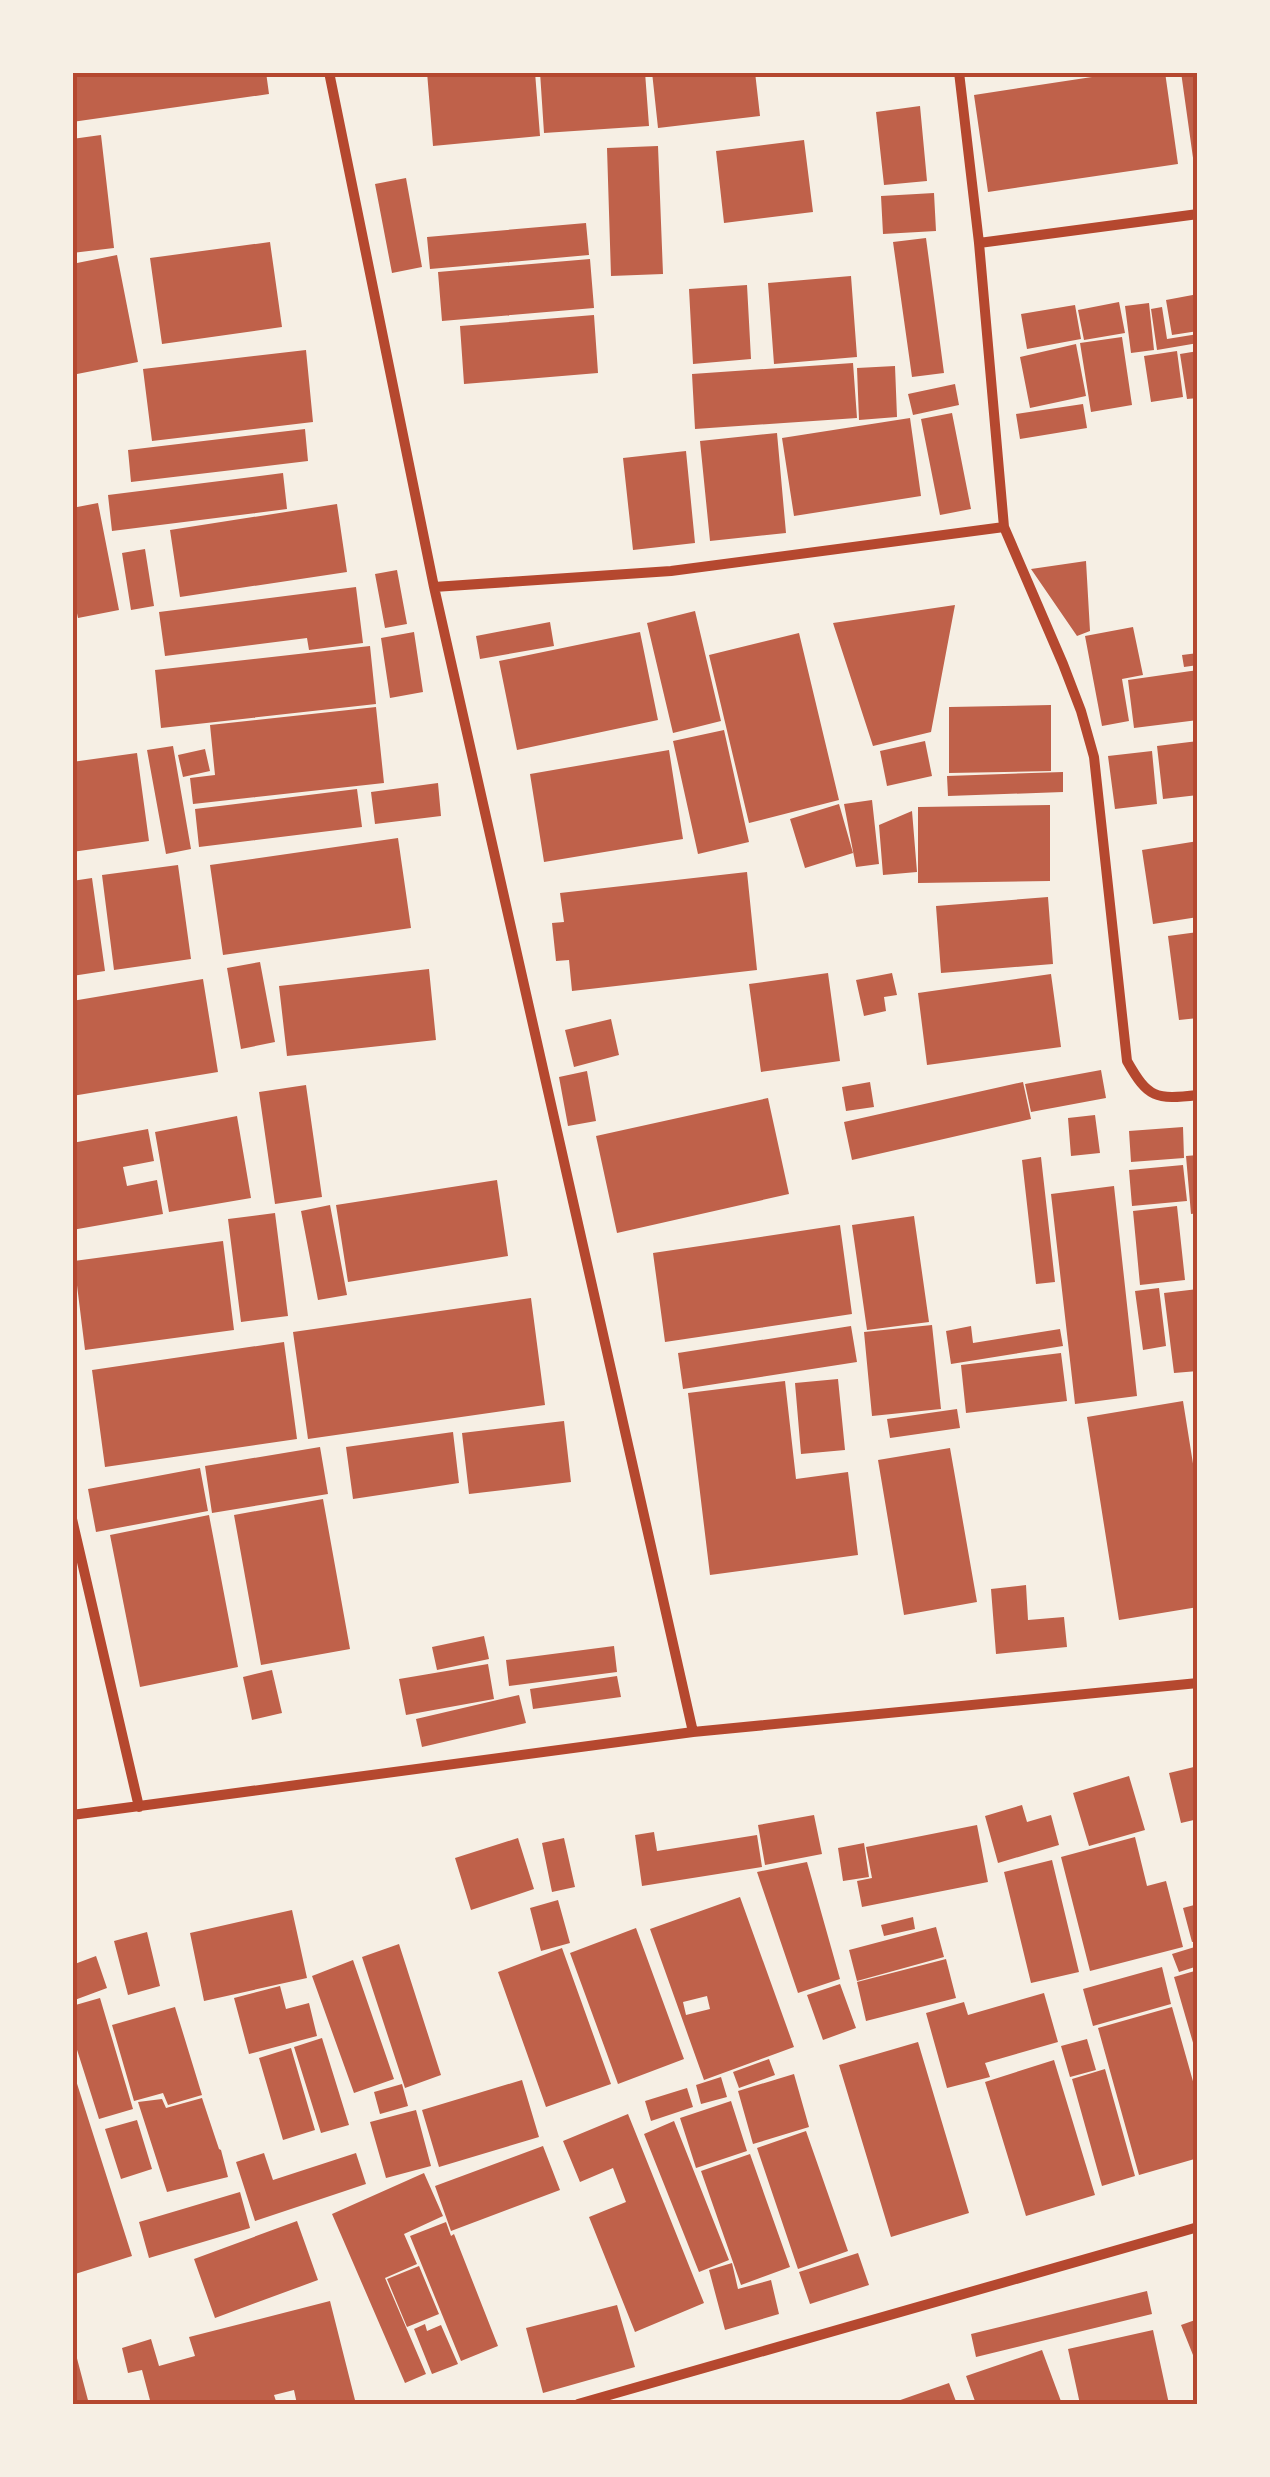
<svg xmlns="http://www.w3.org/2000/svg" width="1270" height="2477" viewBox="0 0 1270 2477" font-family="Manrope,sans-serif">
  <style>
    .building { fill: #bf614a; fill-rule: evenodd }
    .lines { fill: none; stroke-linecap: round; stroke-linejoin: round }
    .minor { stroke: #b5482f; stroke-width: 10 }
    .neatline { fill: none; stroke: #b5482f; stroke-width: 4 }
  </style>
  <rect width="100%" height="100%" fill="#f6efe4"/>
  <path class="building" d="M72 72H266L269 94 72 122Z
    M427 72H535L540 136 433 146Z
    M540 72H645L649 126 544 133Z
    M652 72H755L760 116 658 128Z
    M1125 72H1165L1178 164 988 192 974 95Z
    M1181 72H1198V164L1194 165Z
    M920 106 927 181 884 185 876 112Z
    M101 135 114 248 72 253V139Z
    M804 140 813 212 724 223 716 151Z
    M658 146 663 274 611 276 607 148Z
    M406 178 422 267 392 273 375 184Z
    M934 193 936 231 883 234 881 196Z
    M586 223 589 255 430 269 427 237Z
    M926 238 944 373 912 377 893 242Z
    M270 242 282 327 162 344 150 258Z
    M117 255 138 362 72 375V264Z
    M590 259 594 308 442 321 438 272Z
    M851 276 857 357 774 364 768 283Z
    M747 285 751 359 693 364 689 289Z
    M1198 294V331L1172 335 1166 300Z
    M1119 302 1125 333 1084 340 1078 310Z
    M1149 303 1154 350 1131 353 1125 306Z
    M1075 305 1081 339 1027 349 1021 314Z
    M1162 307 1167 339 1198 334V343L1157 350 1151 309Z
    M594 315 598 373 464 384 460 326Z
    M1122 337 1132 405 1091 412 1080 343Z
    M1076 344 1086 396 1030 408 1020 357Z
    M306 350 313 422 152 441 143 369Z
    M1177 351 1183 397 1151 402 1144 356Z
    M1198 351V398L1187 399 1180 354Z
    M853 363 857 418 695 429 692 374Z
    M895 366 897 417 859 420 857 368Z
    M955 384 959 405 913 415 908 394Z
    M1083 404 1087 428 1020 439 1016 414Z
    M952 413 971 509 940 515 921 419Z
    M910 418 921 496 794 516 782 438Z
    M305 429 308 461 131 482 128 450Z
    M777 433 786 533 710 541 700 441Z
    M686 451 695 543 633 550 623 458Z
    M283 473 287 509 112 531 108 495Z
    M98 503 119 610 78 618 72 589V508Z
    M337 504 347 572 180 597 170 530Z
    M145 549 154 606 131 610 122 553Z
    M1086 561 1090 631 1077 636 1031 569Z
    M397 570 407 624 385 628 375 574Z
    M356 587 363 643 309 650 307 638 165 656 159 612Z
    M955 605 931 732 873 746 833 623Z
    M695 611 721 721 673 733 647 623Z
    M550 622 554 646 480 659 476 636Z
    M1133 627 1143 675 1122 679 1129 721 1102 726 1085 636Z
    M414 632 423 692 390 698 381 638Z
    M640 632 658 720 517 750 499 661Z
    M799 633 839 800 749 823 709 655Z
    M370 646 376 704 161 728 155 670Z
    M1198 653V665L1184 667 1182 655Z
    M1198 670V720L1134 728 1128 680Z
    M1051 705V771L949 773V707Z
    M376 707 384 783 193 804 190 778 215 775 210 725Z
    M724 730 749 842 698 854 673 741Z
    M925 741 932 776 887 786 880 751Z
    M1198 741V795L1163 799 1157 746Z
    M173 746 191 849 166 854 147 750Z
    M205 749 210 771 183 777 178 755Z
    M669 750 683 839 544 862 530 774Z
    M1152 751 1157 804 1115 809 1108 756Z
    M137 753 149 841 72 852V762Z
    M1063 772V792L948 796 947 776Z
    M438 783 441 816 375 824 371 792Z
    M357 789 362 827 199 847 195 809Z
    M872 800 879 864 856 867 844 804Z
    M839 804 853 853 805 868 790 819Z
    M1050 805V881L918 883V807Z
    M912 811 917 872 883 875 879 825Z
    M398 838 411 928 223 955 210 865Z
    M1198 841V917L1153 924 1142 850Z
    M178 865 191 959 114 970 102 875Z
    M747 872 757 970 572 991 569 960 556 961 552 923 564 922 560 893Z
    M92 878 105 971 72 976V881Z
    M1048 897 1053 964 941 973 936 906Z
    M1198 932V1018L1179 1020 1168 936Z
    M260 962 275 1042 241 1049 227 968Z
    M429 969 436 1040 287 1056 279 986Z
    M828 973 840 1061 761 1072 749 984Z
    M892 973 897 995 884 997 886 1011 864 1016 856 980Z
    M1051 974 1061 1047 927 1065 918 993Z
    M203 979 218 1072 72 1096V1001Z
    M611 1019 619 1055 574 1067 565 1030Z
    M1101 1070 1106 1098 1031 1112 1025 1084Z
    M587 1071 596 1121 568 1126 559 1077Z
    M870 1082 874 1107 846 1111 842 1087Z
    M1023 1082 1031 1119 852 1160 844 1122Z
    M306 1085 322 1197 275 1204 259 1092Z
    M768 1098 789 1194 617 1233 596 1136Z
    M1095 1115 1100 1153 1071 1156 1068 1118Z
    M237 1116 251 1198 169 1212 155 1132Z
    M1183 1127 1184 1158 1131 1162 1129 1131Z
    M148 1129 154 1161 123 1167 127 1186 157 1180 163 1214 72 1230V1143Z
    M1198 1155V1213L1191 1214 1186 1156Z
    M1041 1157 1055 1282 1036 1284 1022 1160Z
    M1183 1165 1187 1201 1132 1206 1129 1170Z
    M497 1180 508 1256 348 1282 336 1205Z
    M1114 1186 1137 1396 1075 1404 1051 1194Z
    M330 1205 347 1295 318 1300 301 1211Z
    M1177 1206 1185 1280 1140 1285 1133 1211Z
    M275 1213 288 1316 241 1322 228 1219Z
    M914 1216 929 1322 867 1330 852 1225Z
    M840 1225 852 1314 665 1342 653 1253Z
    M223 1241 234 1330 85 1350 74 1261Z
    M1159 1288 1166 1346 1143 1350 1135 1291Z
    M1198 1289V1371L1174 1373 1164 1293Z
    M531 1298 545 1405 308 1439 293 1332Z
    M932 1325 941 1409 872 1416 864 1332Z
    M851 1326 857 1362 683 1389 678 1353Z
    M971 1326 973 1343 1060 1329 1063 1346 951 1364 946 1331Z
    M284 1342 297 1439 105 1467 92 1370Z
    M1061 1353 1067 1401 966 1413 961 1365Z
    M838 1379 845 1450 801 1454 795 1383Z
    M785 1381 796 1479 848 1472 858 1555 710 1575 688 1393Z
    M1183 1401 1198 1495V1607L1119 1620 1087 1417Z
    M957 1409 960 1428 890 1438 887 1419Z
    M564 1421 571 1482 469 1494 462 1433Z
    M453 1432 459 1483 353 1499 346 1447Z
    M320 1447 328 1494 212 1513 205 1466Z
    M950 1448 977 1602 904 1615 878 1460Z
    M200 1468 208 1511 96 1532 88 1489Z
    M323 1499 350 1649 261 1665 234 1515Z
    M209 1515 238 1667 140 1687 110 1535Z
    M1026 1585 1028 1620 1064 1617 1067 1647 996 1654 991 1589Z
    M484 1636 489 1659 437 1670 432 1647Z
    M614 1646 617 1672 509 1686 506 1660Z
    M488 1664 494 1699 406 1715 399 1679Z
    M272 1670 282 1713 252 1720 243 1677Z
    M617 1676 621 1697 533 1709 530 1689Z
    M519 1695 526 1723 422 1747 416 1719Z
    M1198 1766V1819L1181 1823 1169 1773Z
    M1129 1776 1145 1830 1089 1846 1073 1793Z
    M1022 1805 1027 1822 1051 1815 1059 1845 998 1863 985 1816Z
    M814 1815 822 1854 765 1865 758 1825Z
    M977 1825 988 1882 862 1907 857 1881 872 1878 866 1847Z
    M654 1832 657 1851 757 1835 762 1867 642 1886 635 1835Z
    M1135 1837 1147 1886 1166 1881 1183 1947 1090 1971 1061 1857Z
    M518 1838 534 1889 471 1910 455 1858Z
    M564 1838 575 1887 552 1892 542 1843Z
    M864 1843 869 1877 843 1881 838 1848Z
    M1052 1860 1079 1972 1031 1983 1004 1872Z
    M807 1862 840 1979 798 1993 757 1872Z
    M740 1897 794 2047 704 2080 650 1929ZM707 1996 710 2009 686 2015 683 2002Z
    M558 1900 570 1943 541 1951 530 1908Z
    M1198 1904V1941L1192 1942 1183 1908Z
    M292 1910 307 1978 204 2001 190 1933Z
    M913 1917 915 1929 884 1936 881 1925Z
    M936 1927 944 1957 857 1981 849 1950Z
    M636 1928 684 2059 618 2084 570 1953Z
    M147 1932 160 1986 128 1995 114 1941Z
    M399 1944 441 2075 405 2088 362 1957Z
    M1198 1946V1966L1179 1972 1172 1954Z
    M562 1948 611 2084 546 2107 498 1972Z
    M96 1956 107 1988 72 2001V1965Z
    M946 1959 956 1998 866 2021 857 1982Z
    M353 1960 394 2079 354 2093 312 1976Z
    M1162 1967 1171 2004 1093 2026 1083 1989Z
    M1198 1970V2053H1196L1174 1977Z
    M840 1984 856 2028 823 2040 807 1995Z
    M280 1986 286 2009 309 2003 317 2036 249 2054 234 1998Z
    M1044 1993 1058 2042 985 2063 990 2077 947 2088 926 2013 964 2002 968 2015Z
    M100 1998 133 2109 99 2119 72 2034V2006Z
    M175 2007 202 2095 168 2105 163 2093 134 2101 112 2025Z
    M1172 2007 1198 2099V2158L1139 2175 1098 2028Z
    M322 2038 349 2125 321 2133 294 2047Z
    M1087 2039 1096 2070 1070 2077 1061 2046Z
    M918 2042 969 2213 891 2237 839 2065Z
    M291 2048 315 2130 283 2140 259 2058Z
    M769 2059 775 2075 739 2088 733 2072Z
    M1054 2060 1095 2195 1026 2216 985 2082Z
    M72 2068 132 2256 72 2275Z
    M1105 2069 1135 2176 1102 2186 1072 2079Z
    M794 2074 809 2127 753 2144 738 2091Z
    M721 2077 727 2097 701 2104 696 2085Z
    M522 2080 539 2137 439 2167 422 2110Z
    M402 2084 408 2106 380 2114 374 2092Z
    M687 2088 693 2107 651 2121 645 2101Z
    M202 2098 219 2149 221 2150 228 2177 167 2192 138 2102 162 2099 166 2108Z
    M731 2101 747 2151 696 2168 680 2118Z
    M416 2110 431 2166 386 2178 370 2122Z
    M628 2114 704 2303 635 2332 589 2217 626 2202 613 2168 580 2182 563 2141Z
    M137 2120 152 2169 121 2179 105 2129Z
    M674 2121 729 2260 699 2272 644 2134Z
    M806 2131 848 2251 798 2269 757 2148Z
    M543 2146 560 2190 451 2231 435 2186Z
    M264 2153 273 2180 356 2153 366 2184 255 2221 236 2162Z
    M750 2154 790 2267 741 2285 701 2171Z
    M424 2173 443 2216 404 2234 417 2264 385 2278 426 2374 405 2383 332 2214Z
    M240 2192 250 2228 149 2258 139 2222Z
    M297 2221 318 2280 215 2318 194 2259Z
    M446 2222 451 2236 454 2234 498 2346 461 2361 410 2236Z
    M858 2253 869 2285 810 2304 799 2272Z
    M732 2263 738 2289 771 2280 779 2314 725 2330 709 2270Z
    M419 2266 439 2314 407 2327 387 2279Z
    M1147 2291 1152 2314 976 2357 971 2334Z
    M330 2301 356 2404H297L294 2390 274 2395 277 2404H151L142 2370 128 2373 122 2348 151 2339 159 2366 195 2356 189 2337Z
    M617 2305 635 2367 543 2393 526 2328Z
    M1198 2319V2365H1197L1181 2325Z
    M425 2324 427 2331 441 2325 458 2364 432 2374 414 2329Z
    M1153 2330 1169 2404H1080L1068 2349Z
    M72 2347H74L89 2404H72Z
    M1042 2350 1062 2404H976L966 2376Z
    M949 2383 957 2404H889Z"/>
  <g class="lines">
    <path class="minor" d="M329 72 434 587 693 1732
      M959 72 979 243 1004 527 1063 664 1081 711 1094 757 1127 1061C1148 1098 1155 1100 1198 1095
      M979 243 1198 214
      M434 587 671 571 1004 527
      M72 1519 139 1807
      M72 1815 693 1732 1198 1683
      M578 2404 1198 2227"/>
  </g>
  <rect width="1270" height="2477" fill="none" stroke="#f6efe4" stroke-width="150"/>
  <rect x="75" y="75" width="1120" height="2327" class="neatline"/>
</svg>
